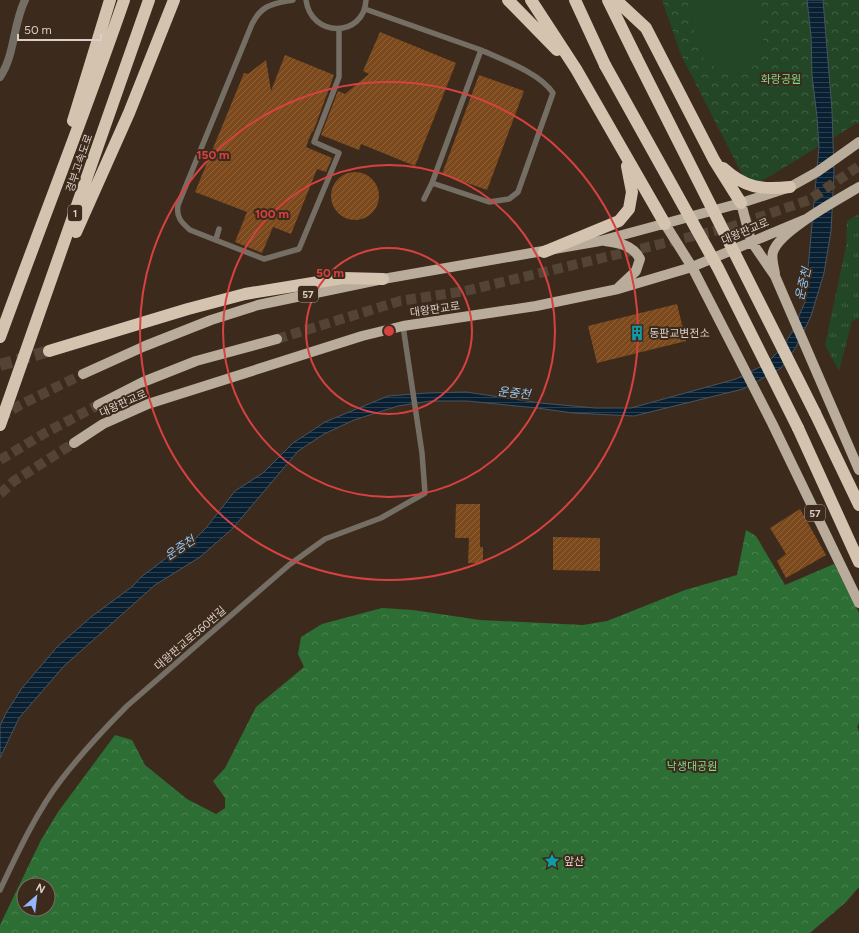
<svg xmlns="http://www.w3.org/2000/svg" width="859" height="933" viewBox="0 0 859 933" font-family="Figtree,'Noto Sans KR',sans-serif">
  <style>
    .grass { fill: url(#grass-tufts) }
    .forest { fill: url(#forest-crowns); fill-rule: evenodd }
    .park { fill: url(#park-crowns) }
    .pitch { fill: #224626 }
    .water { fill: url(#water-rules); stroke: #48545f }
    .building { fill: url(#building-hatch) }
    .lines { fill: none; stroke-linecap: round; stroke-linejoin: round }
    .primary-tunnel { stroke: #544436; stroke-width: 10; stroke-dasharray: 10 5; stroke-linecap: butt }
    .highway-tunnel { stroke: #544436; stroke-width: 12; stroke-dasharray: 12 6; stroke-linecap: butt }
    .lane { stroke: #746e65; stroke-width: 5.5 }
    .street { stroke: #746e65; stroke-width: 8 }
    .primary { stroke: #b9ac9a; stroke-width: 10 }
    .highway { stroke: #d4c4af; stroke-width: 12 }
    .highway-bridge { stroke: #d4c4af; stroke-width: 12 }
    .ring { fill: none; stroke: #d74140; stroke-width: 2 }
    .labels { text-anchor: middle; stroke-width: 4; stroke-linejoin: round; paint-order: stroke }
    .shield { fill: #3c2b1d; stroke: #ab9e94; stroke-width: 1 }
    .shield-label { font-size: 10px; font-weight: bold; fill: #dacfc7 }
    .park-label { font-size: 11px; fill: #83db8a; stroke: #3c2b1d }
    .street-label { font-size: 11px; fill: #dacfc7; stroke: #3c2b1d }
    .poi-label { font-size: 11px; fill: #dacfc7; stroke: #3c2b1d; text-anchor: start }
    .water-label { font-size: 12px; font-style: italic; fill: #92c7f4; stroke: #3c2b1d }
    .centre { fill: #d74140; stroke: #3c2b1d; stroke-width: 2 }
    .ring-label { font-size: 12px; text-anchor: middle; font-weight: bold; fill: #d74140; stroke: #3c2b1d; stroke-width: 4; stroke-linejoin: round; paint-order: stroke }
  </style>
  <defs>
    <pattern id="grass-tufts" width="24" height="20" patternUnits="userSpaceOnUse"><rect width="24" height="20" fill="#224626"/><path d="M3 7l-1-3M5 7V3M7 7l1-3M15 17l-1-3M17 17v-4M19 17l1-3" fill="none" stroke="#426044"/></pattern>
    <pattern id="forest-crowns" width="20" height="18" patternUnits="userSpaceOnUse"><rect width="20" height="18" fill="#2c6e34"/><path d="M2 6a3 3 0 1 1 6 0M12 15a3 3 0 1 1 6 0" fill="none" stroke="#4a8250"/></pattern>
    <pattern id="park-crowns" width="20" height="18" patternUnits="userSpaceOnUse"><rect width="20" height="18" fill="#224626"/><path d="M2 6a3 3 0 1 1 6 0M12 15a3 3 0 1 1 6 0" fill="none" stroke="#426044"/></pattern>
    <pattern id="water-rules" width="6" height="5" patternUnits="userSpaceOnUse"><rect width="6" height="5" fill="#092032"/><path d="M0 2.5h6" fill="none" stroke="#2c3f4e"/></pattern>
    <pattern id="building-hatch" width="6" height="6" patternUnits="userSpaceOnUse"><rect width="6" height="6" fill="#7b491c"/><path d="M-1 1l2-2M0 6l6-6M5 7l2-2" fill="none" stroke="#8d623c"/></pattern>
  </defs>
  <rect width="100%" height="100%" fill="#3c2b1d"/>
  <path class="grass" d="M859 214V318L852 321 839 371 825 345 846 246 847 221Z"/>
  <path class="forest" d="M746 530 756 536 785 585 834 564 859 613V723L857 727 859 731V887L846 902 810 933H0V925L41 840 58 812 115 735 132 740 145 765 187 799 216 814 225 808V798L213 781 225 768 256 707 304 667 298 654 301 637 322 624 382 608 413 610 480 620 583 625 607 621 685 590 737 575ZM24 885H48V909H24Z"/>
  <path class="park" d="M662 0H859V122L762 181H750L743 176 681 55Z"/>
  <path class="pitch" d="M689 0H756C759 17 766 35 762 52 755 83 711 75 699 51 694 40 692 13 689 0Z"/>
  <path class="water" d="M807 0H823L832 110 834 173 831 231 824 273 811 316 796 347 781 368 743 389 634 416 573 413 537 408 467 401H430L398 406 354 420 324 434 298 451 233 528 200 557 155 585 64 666 19 718 0 758V726L6 713 22 688 57 647 91 617 133 586 141 577 169 556 194 540 206 528 235 491 263 473 293 443 325 422 388 396 427 393 466 392 540 403 595 408H631L736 379 766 364 782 348 792 332 805 302 819 147 817 117 812 75 811 36Z"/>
  <path class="building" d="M380 32 456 63 415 166 361 144 359 150 321 135 338 91 345 94 369 74 363 71Z
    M285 55 334 75 313 132 312 131 306 147 332 158 326 172 317 169 291 234 273 227 262 253 235 242 247 212 195 192 244 73 248 74 266 60 271 91Z
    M479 75 524 91 487 190 442 174Z
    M331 196a24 24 0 1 1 48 0a24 24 0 1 1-48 0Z
    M677 304 686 341 597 363 588 326Z
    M456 504H480V547H483V563H468L469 538H455Z
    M800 509 826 555 786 578 777 561 786 554 770 528Z
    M553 537 600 538V571L553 570Z"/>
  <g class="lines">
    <path class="primary-tunnel" d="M277 339 400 301 465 291 731 227 809 200 859 166
      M0 418 20 405 83 374
      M0 460 45 433 98 405
      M0 494 14 481 74 443"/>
    <path class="highway-tunnel" d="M0 365 49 351"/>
    <path class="lane" d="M293 0C273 4 262 4 252 24L178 205C176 217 181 222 190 230L264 259 299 249 339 153 314 142 339 77V29
      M306 0C311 38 364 38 366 0
      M365 9 481 50 432 183 489 202 509 199 518 192 553 93C540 73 503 60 481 50
      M424 199 432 183
      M216 239 219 229
      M0 890C17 854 37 811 61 780 81 754 104 729 127 706L289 565 325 539 381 518 425 493 422 453 403 326"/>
    <path class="street" d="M0 77C15 55 13 24 25 0"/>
    <path class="primary" d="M741 203 751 241 775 276 859 470
      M665 224 692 267 772 423 859 603
      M605 241C619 243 633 245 640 259L636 271 619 287
      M775 274C774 267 771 258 773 252 779 231 839 199 859 187
      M83 374 145 346 211 320 258 305 383 279 600 241 741 203 790 187 817 172 859 142
      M98 405 143 382 196 361 277 339
      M74 443 103 424 148 404 362 336 403 326 536 306 618 289 692 267 806 219"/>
    <path class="highway" d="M508 0 557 50
      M531 0 576 69 665 224
      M575 0 605 65
      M608 0 636 57
      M616 0 646 28 714 160 741 203
      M73 121 110 0
      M723 168C745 188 761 190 790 187
      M76 232 129 113 174 0
      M544 252 619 221 629 209 632 192 627 166
      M0 337C41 224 85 113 124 0
      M49 351 188 309 245 294 343 278 383 279
      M815 413 859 505
      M0 425 149 0
      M798 428 859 562"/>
    <path class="highway-bridge" d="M636 57 815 413
      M605 65 718 268 798 428"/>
  </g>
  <g class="ring">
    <circle cx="389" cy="331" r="83"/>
    <circle cx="389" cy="331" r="166"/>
    <circle cx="389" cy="331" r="249"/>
  </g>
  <defs>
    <g id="building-bare" transform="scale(1.2)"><path d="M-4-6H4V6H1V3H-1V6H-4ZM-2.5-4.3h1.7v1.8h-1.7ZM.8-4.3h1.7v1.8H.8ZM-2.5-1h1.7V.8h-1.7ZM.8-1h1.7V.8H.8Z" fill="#0f9aa8" stroke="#3c2b1d" stroke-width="2.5" paint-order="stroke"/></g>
    <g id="sight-bare" transform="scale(1.2)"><path d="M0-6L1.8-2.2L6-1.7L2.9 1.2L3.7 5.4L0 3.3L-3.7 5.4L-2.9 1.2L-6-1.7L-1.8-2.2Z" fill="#0f9aa8" stroke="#3c2b1d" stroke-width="2.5" paint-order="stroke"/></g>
  </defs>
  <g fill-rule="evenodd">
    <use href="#building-bare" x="637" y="333"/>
    <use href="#sight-bare" x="552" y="861"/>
  </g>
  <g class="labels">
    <g class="shield">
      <rect x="68" y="205" width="14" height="16" rx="3"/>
      <rect x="298" y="286" width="20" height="16" rx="3"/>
      <rect x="805" y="505" width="20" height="16" rx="3"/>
    </g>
    <g class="shield-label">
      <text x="75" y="217">1</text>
      <text x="308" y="298">57</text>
      <text x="815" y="517">57</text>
    </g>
    <g class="park-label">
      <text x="781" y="83">화랑공원</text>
      <text x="692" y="770">낙생대공원</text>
    </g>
    <g class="street-label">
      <text transform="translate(79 163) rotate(-71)" y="4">경부고속도로</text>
      <text transform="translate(745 231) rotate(-23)" y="4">대왕판교로</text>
      <text transform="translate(435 309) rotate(-8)" y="4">대왕판교로</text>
      <text transform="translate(123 403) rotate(-24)" y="4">대왕판교로</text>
      <text transform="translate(190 638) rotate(-41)" y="4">대왕판교로560번길</text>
    </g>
    <g class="poi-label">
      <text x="649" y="337">동판교변전소</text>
      <text x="564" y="865">앞산</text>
    </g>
    <g class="water-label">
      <text transform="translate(803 284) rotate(-77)" y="4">운중천</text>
      <text transform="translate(514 393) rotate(6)" y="4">운중천</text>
      <text transform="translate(180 548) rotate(-33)" y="4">운중천</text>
    </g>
  </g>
  <circle cx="389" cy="331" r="6" class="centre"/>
  <g class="ring-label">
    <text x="213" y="159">150 m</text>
    <text x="272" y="218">100 m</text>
    <text x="330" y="277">50 m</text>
  </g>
  <g transform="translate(36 897) rotate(28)"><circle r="19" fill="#3c2b1d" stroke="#7b6d61"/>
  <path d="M0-3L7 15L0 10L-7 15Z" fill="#94b7fd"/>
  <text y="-6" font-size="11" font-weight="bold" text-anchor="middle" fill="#dacfc7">N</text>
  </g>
  <path d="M18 34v6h83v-6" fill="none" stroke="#dacfc7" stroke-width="2"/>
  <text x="24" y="34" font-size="12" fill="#dacfc7" stroke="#3c2b1d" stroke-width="3" paint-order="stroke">50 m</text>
</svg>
